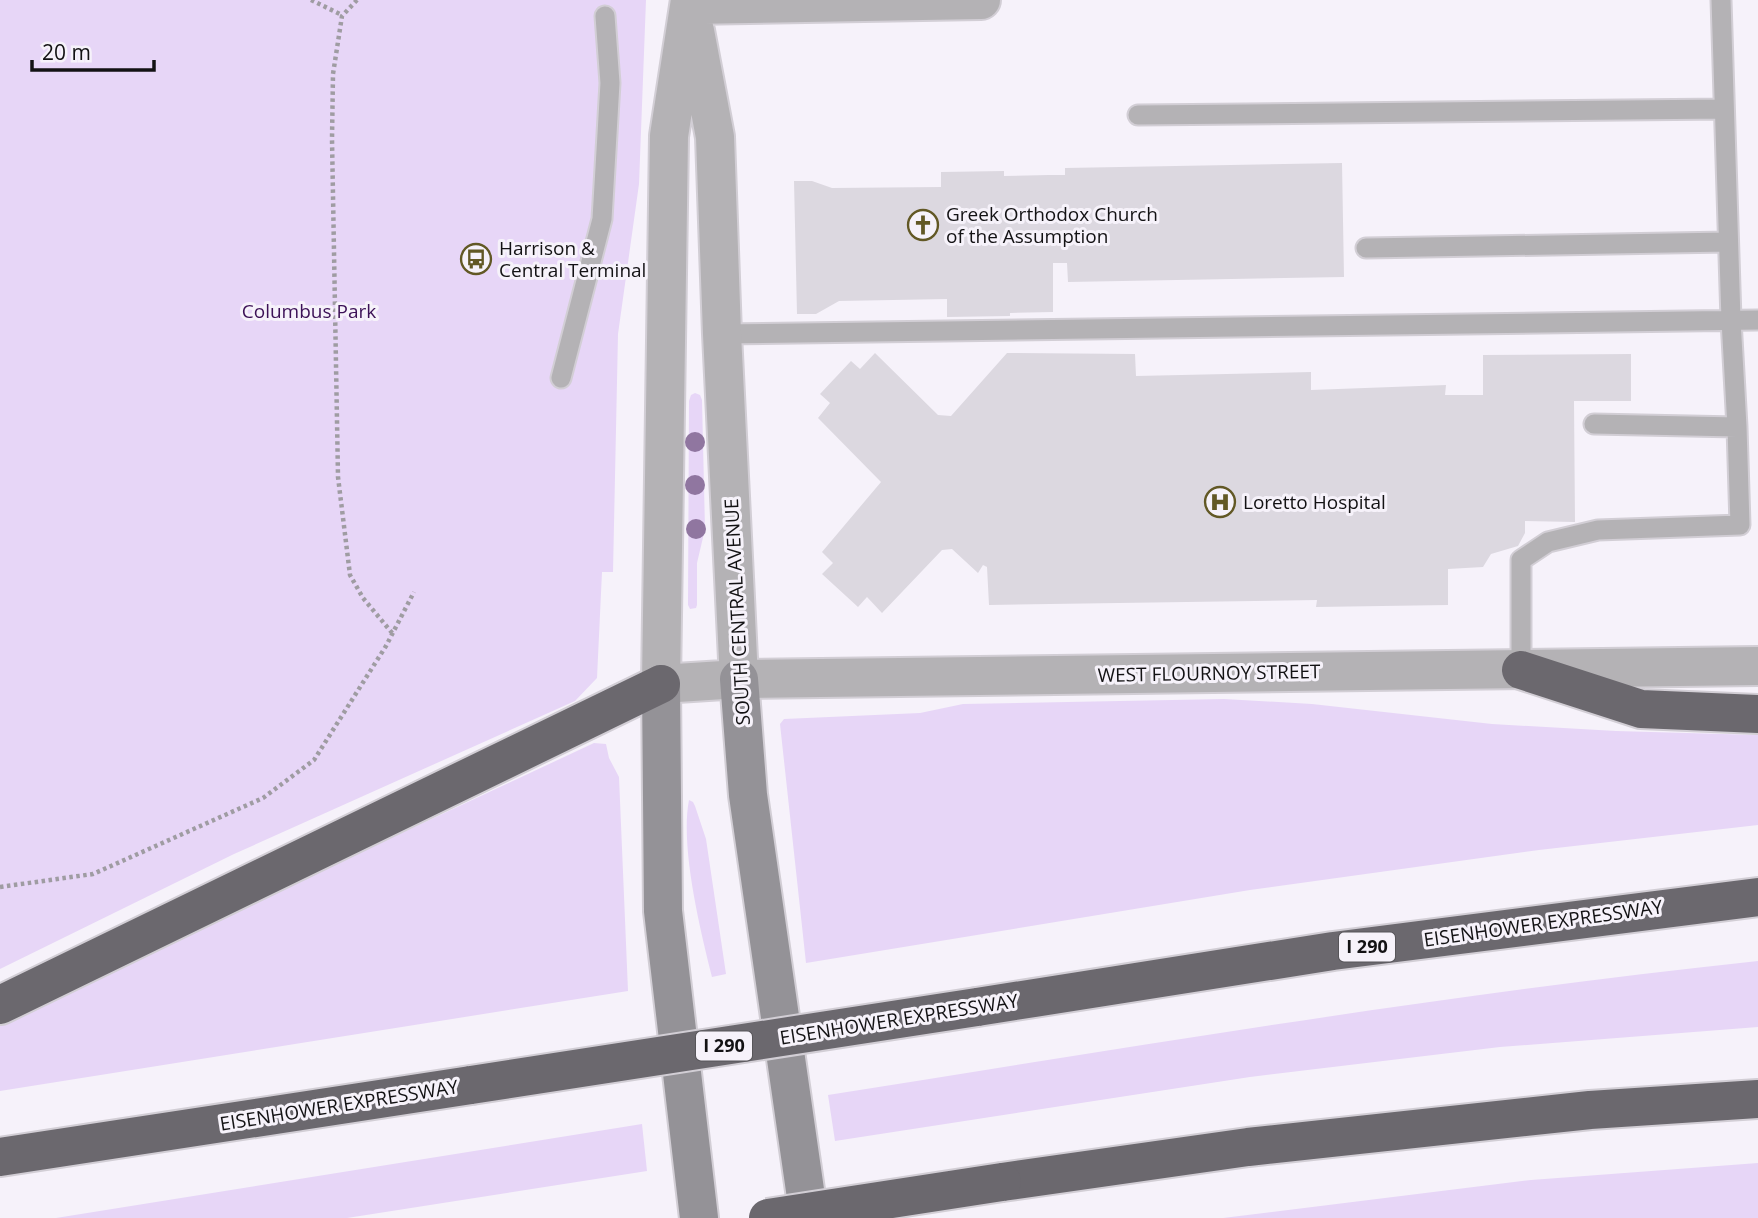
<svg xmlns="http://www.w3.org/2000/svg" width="1758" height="1218" viewBox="0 0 1758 1218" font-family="'Open Sans',sans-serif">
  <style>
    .green { fill: #e7d6f7 }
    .building { fill: #dcd8e0 }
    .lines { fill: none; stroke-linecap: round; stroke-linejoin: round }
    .service-casing { stroke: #d2ced5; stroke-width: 23 }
    .tertiary-casing { stroke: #d2ced5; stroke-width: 42 }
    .secondary-casing { stroke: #d2ced5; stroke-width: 42 }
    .motorway-casing { stroke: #d2ced5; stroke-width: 42 }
    .path { stroke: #9f9ca2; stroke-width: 4.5; stroke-dasharray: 3.5 3.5; stroke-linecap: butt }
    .service { stroke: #b4b2b5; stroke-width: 19 }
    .tertiary { stroke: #b4b2b5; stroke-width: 38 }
    .secondary { stroke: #949297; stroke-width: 38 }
    .motorway { stroke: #6b686e; stroke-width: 38 }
    .motorway-bridge-casing { stroke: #d2ced5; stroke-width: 42; stroke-linecap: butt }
    .motorway-bridge { stroke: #6b686e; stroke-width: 38 }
    .tree { fill: #9076a0 }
    .labels { text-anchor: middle; stroke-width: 6; stroke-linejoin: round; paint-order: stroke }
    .shield { fill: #f6f2fa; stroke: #575559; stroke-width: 2 }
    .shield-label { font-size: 18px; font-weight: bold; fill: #131214 }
    .poi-label { font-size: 19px; fill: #131214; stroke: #f6f2fa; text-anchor: start }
    .park-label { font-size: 19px; fill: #3c1157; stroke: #f6f2fa }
    .street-label { font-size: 19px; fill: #131214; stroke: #f6f2fa }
  </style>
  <rect width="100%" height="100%" fill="#f6f2fa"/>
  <path class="green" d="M0 0H646L639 184 618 334 613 572H602L597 678 575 701 234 854 0 969Z
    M695 393 700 395 702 400 705 529 697 563V605L696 608 690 609 688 605 689 401 691 395Z
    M1224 699 1312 704 1492 724 1616 731 1758 735V825L1539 850 1250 890 806 963 780 724 784 719 920 713 963 704Z
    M594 743 606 744 609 758 619 777 628 991 0 1091V1021Z
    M689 800 693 802 695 806 706 839 726 974 712 977C700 929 680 847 689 800Z
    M1758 961V1027L1500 1047 1250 1077 835 1141 828 1095C1137 1046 1447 994 1758 961Z
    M642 1124 647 1171 347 1218H56Z
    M1758 1163V1218H1223L1531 1180Z"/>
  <path class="building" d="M1342 163 1344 277 1068 282 1067 263H1053V312L1010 313V316L947 317V299L839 301 816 314H797L794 181H812L832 188 941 187V172L1004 171V176L1049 175H1065V168Z
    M875 353 938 415 951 416 1007 353 1135 354 1136 376 1311 372V390L1446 385 1445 395H1483V355L1631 354V401H1574L1575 522 1525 521V533L1518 546 1491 554 1483 567 1448 569V605L1316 607 1317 600 989 605 987 567 983 565 978 573 952 549 942 550 882 613 867 597 858 607 822 574 833 563 822 552 881 482 818 418 830 403 820 394 851 361 860 369Z"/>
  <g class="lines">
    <g class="service-casing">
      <path id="service" d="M1138 115 1724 109
        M1366 248 1728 242
        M722 334 1758 320
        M561 378 602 219 610 83 605 16
        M1594 424 1737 427
        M1521 670V560L1548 542 1598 530 1740 525 1737 427 1731 320 1721 0"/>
    </g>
    <g class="tertiary-casing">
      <path id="tertiary" d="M690 0 669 136 661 684 739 679 1758 666
        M690 5 981 0
        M695 31 715 137 722 334 739 679"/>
    </g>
    <g class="secondary-casing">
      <path id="secondary" d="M739 679 748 795 809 1218
        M661 684 663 911 699 1218"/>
    </g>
    <g class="motorway-casing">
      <path id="motorway" d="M1521 670 1641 709 1758 714
        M0 1005 661 684
        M977 1007 1333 951 1758 897
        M0 1157 471 1085
        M1002 1182 1248 1147 1590 1110 1758 1099"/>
    </g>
    <path class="path" d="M311 0 342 15
      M357 0 342 16 333 74 332 139 338 477 350 575 363 598 393 634
      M0 887 93 874 263 798 314 760 386 646 414 592"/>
    <use href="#service" class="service"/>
    <use href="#tertiary" class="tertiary"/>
    <use href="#secondary" class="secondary"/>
    <use href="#motorway" class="motorway"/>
    <g class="motorway-bridge-casing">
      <path id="motorway-bridge" d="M471 1085 977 1007
        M768 1218 1002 1182"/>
    </g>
    <use href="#motorway-bridge" class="motorway-bridge"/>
  </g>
  <g class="tree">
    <circle cx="695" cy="442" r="10"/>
    <circle cx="695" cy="485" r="10"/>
    <circle cx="696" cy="529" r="10"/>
  </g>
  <defs>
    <g id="church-ring" transform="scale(1.575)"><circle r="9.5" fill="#f6f2fa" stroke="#625825" stroke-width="1.5"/><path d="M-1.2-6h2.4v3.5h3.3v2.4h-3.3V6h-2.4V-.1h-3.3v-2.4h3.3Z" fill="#625825"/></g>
    <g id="bus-ring" transform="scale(1.575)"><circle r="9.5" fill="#f6f2fa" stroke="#625825" stroke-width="1.5"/><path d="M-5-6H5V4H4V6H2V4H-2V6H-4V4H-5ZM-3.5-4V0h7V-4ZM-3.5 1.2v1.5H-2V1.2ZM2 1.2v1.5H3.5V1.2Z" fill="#625825"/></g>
    <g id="hospital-ring" transform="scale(1.575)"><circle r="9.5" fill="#f6f2fa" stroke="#625825" stroke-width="1.5"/><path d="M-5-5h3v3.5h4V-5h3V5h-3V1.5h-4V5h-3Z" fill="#625825"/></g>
  </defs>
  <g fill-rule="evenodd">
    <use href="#church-ring" x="923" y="225"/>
    <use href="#bus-ring" x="476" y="259"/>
    <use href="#hospital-ring" x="1220" y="502"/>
  </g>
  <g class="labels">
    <g class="shield">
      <rect x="1339" y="932.5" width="56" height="29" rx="5"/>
      <rect x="696" y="1031.5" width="56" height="29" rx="5"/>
    </g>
    <g class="shield-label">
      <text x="1367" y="953">I 290</text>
      <text x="724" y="1052">I 290</text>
    </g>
    <g class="poi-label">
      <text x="946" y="221">Greek Orthodox Church<tspan x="946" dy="22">of the Assumption</tspan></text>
      <text x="499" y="255">Harrison &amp;<tspan x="499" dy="22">Central Terminal</tspan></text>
      <text x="1243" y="509">Loretto Hospital</text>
    </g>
    <g class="park-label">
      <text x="309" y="318">Columbus Park</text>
    </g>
    <g class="street-label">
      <text transform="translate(737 612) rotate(-93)" y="7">SOUTH CENTRAL AVENUE</text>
      <text transform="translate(1209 673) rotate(-1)" y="7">WEST FLOURNOY STREET</text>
      <text transform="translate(1543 923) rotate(-8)" y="7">EISENHOWER EXPRESSWAY</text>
      <text transform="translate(899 1019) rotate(-9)" y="7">EISENHOWER EXPRESSWAY</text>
      <text transform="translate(339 1105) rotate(-9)" y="7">EISENHOWER EXPRESSWAY</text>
    </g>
  </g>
  <path d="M32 60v10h122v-10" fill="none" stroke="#131214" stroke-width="3.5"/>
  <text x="42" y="60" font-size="21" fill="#131214" stroke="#f6f2fa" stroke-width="5" paint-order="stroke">20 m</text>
</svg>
